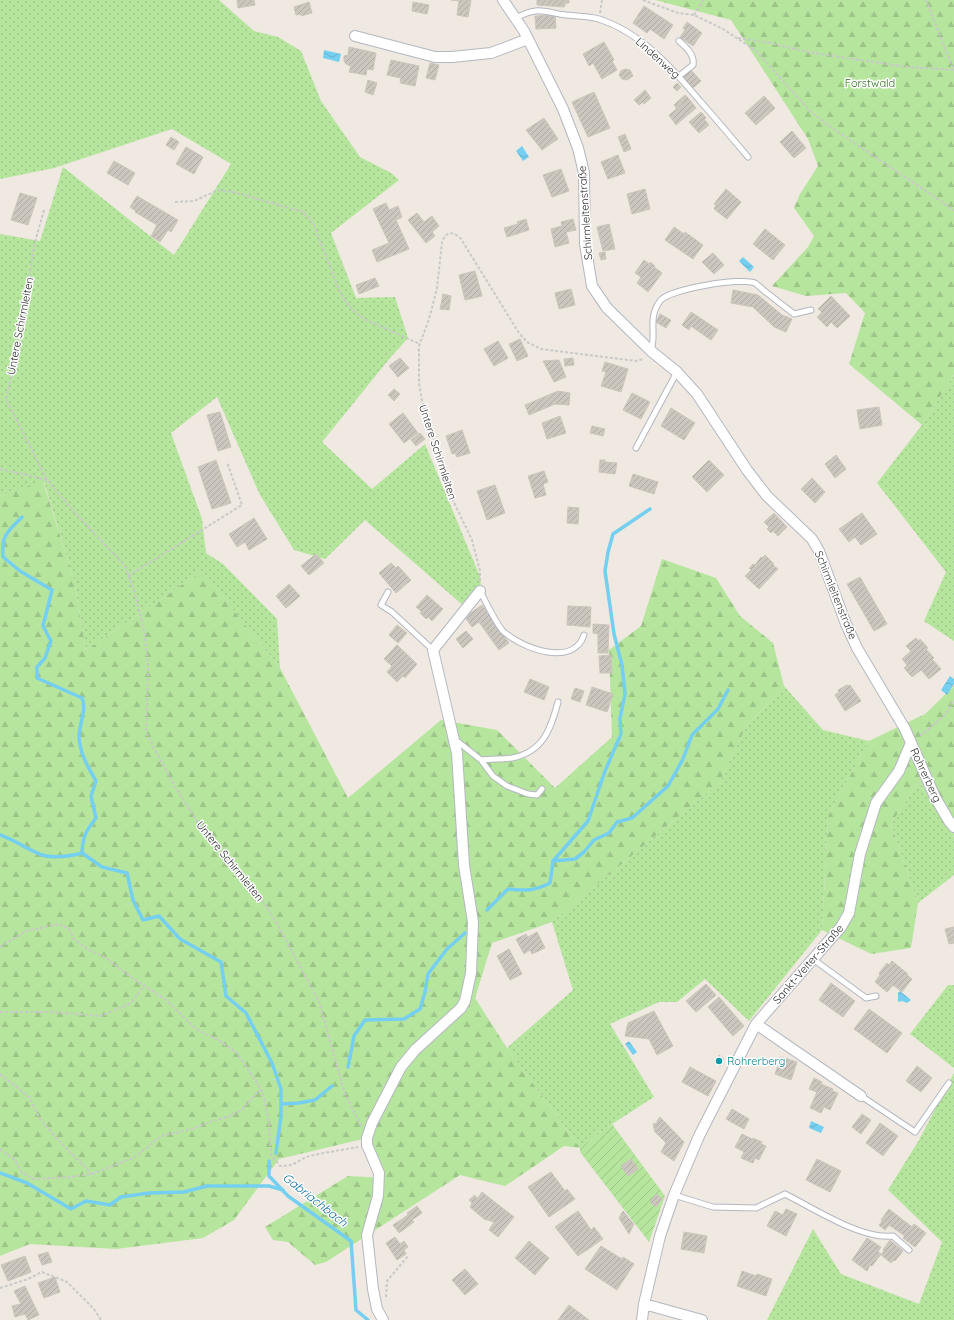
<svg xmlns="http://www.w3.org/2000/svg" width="954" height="1320" viewBox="0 0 954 1320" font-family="Quicksand,sans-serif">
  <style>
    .grass { fill: url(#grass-dots) }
    .forest { fill: url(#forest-firs) }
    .garden { fill: url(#garden-furrows) }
    .water { fill: url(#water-waves) }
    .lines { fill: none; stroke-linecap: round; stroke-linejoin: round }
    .stream { stroke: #75cff0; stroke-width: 3.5 }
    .building { fill: url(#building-hatch); stroke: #cbc5ba }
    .service-casing { stroke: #b4b7c1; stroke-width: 7 }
    .minor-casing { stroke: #b4b7c1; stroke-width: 12 }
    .path { stroke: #c9c9c9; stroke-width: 2; stroke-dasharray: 3 2; stroke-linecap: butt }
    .service { stroke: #fff; stroke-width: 5 }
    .minor { stroke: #fff; stroke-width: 10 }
    .culture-dot { fill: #0f9aa8; stroke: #fff; stroke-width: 1.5 }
    .labels { text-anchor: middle; stroke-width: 3; stroke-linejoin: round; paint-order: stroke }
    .street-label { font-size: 11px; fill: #2e2e2e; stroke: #fff }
    .park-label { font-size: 11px; fill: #2c6e1b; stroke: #fff }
    .culture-label { font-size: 11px; fill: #0d838f; stroke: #fff; text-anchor: start }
    .water-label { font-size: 12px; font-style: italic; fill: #0d6fa3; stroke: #fff }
  </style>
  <defs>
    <pattern id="grass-dots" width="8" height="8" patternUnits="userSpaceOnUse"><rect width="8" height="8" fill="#b6e59e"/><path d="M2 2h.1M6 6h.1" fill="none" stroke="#9dc588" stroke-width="1.8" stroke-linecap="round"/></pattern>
    <pattern id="forest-firs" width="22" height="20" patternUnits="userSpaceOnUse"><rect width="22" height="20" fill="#b6e59e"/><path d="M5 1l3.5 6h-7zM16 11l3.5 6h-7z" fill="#9dc588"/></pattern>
    <pattern id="garden-furrows" width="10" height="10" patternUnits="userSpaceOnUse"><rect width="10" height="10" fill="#b6e59e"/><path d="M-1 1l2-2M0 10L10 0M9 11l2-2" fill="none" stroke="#9dc588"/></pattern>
    <pattern id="water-waves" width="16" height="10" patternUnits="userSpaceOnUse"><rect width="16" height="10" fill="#75cff0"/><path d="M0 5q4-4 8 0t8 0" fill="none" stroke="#66b2ce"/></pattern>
    <pattern id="building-hatch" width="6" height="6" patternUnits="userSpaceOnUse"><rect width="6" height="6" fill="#cbc7bf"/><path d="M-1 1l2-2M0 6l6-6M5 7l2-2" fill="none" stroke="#afaba4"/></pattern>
  </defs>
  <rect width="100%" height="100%" fill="#efe9e1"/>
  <path class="grass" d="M0 0H219L254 31 278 37 301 51 321 101 360 157 391 173 399 180 331 233 356 298 395 297 408 338 390 358 322 442 372 489 425 444 481 579 480 591 465 607 365 520 325 559 294 550 260 495 217 397 171 433 202 519 206 553 223 564 277 619 280 668 202 571 86 650 74 580 44 482 0 496V234L40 241 63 167 174 255 231 164 172 129 54 168 0 179Z
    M954 375V641L924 621 946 572 877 483 922 425Z
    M784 686 823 730 869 741 828 816 822 930 749 1021 705 979 677 1002H659L610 1024 654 1097 612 1124 580 1148 507 1048 573 990 552 922 719 783 746 727Z
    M919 781 954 837V875L918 903 891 824Z
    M948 985H954V1068L910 1034Z
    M954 1073V1320H767L813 1229 841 1274 919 1304 942 1242 888 1190 919 1140Z"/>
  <path class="forest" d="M655 0H954V375L922 425 849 364 865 313 846 293 806 296 772 286 808 247 814 236 794 208 800 194 818 166 808 139 731 20Z
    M43 481 74 580 86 650 202 571 280 668 348 798 441 720 497 730 555 788 612 737 609 650 641 626 662 559 716 578 740 616 773 643 784 686 746 727 719 783 552 922 492 943 475 998 507 1048 580 1148 564 1146 505 1186 460 1175 326 1262 315 1265 288 1242 273 1240 265 1227 348 1176 384 1178 363 1139 279 1159 234 1220 203 1238 116 1249 30 1244 0 1256V496Z
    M954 686V837L919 781 891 824 918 903 911 948 871 954 822 930 828 816 869 741 925 714Z"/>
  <path class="garden" d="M612 1124 665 1196 649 1242 580 1152V1148Z"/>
  <path class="water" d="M324 50 341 54 339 62 323 58Z
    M522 146 529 157 523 161 516 151Z
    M743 257 754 267 750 272 739 261Z
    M950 676 954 679V684L947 695 941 690Z
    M900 991 911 1000 907 1003 902 1001 898 1002V993Z
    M629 1041 637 1052 633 1055 625 1044Z
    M811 1121 824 1127 821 1133 809 1128Z"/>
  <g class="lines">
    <path class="stream" d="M22 517C8 531 1 535 3 557L20 571 52 590 43 626 51 641 45 658 37 667V678L82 698C87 710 79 724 79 737 80 754 88 767 96 781L91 796 96 818C86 831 83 835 82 853L102 867 127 873 133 900 143 920 159 916 180 939 221 962 226 996 246 1013 272 1063 281 1089V1116L276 1153
      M0 835C15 840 28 850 42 855 55 859 70 856 82 853
      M553 861 575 859 584 852 594 840 609 833 617 822 632 818 668 786 683 759 692 735 718 709 728 690
      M487 910 508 889C524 891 535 891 550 883L553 861 588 821 605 771 621 734 620 718 625 694 622 665 614 634 605 571 608 552 613 534 650 509
      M348 1067 354 1036 365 1020 404 1019 420 1009 425 992 428 974 447 949 465 933
      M282 1104 299 1103 315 1100 332 1086
      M269 1161V1176L288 1196 351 1241 356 1310 368 1320
      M0 1173 27 1183 71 1209 86 1201 110 1205 121 1197 149 1193 184 1192 207 1186H269L283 1190"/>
  </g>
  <path class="building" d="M237 0H254L255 5 238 8Z
    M451 0H471L468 17 457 15 459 1Z
    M537 0H569V3H565V6L563 7 537 5Z
    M309 2 312 13 301 16V14L296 15 294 7Z
    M413 2 429 5 427 14 412 11Z
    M644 6 673 25 664 39 650 29 647 33 633 23Z
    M555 15 556 28 536 29 535 16Z
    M687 22 702 33 693 46 680 37 685 30 683 28Z
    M604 42 614 60 612 61 617 70 602 79 593 63 589 66 583 54Z
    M349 47 376 53 373 70 367 69 366 75 349 72 351 66 346 64 344 61V56L348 55Z
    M391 60 419 66 415 86 400 83 401 78 387 75Z
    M430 63 439 65 435 80 426 78Z
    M625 69 630 70 633 76 627 80 622 79 619 75 621 71Z
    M690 69 701 81 693 88 683 76Z
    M368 80 377 83 373 95 365 92Z
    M677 83 681 87 677 91 673 87Z
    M645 90 651 98 644 104 643 102 639 105 634 100Z
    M594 92 610 128 588 137 572 102Z
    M685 95 689 99 677 109 674 105Z
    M764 96 775 108 756 125 745 113Z
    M689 99 696 108 676 125 669 115Z
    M701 112 706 118 704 119 709 125 699 133 689 122Z
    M544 118 558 139 542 150 526 130Z
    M792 131 806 148 794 158 780 142Z
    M625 134 631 149 624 152 618 137Z
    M171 137 179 142 174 150 166 145Z
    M186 147 203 157 194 174 176 164Z
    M618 155 625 173 608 179 601 162Z
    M114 161 135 173 128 185 107 173Z
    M561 169 569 191 552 197 543 175Z
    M645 189 650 209 632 214 627 194Z
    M726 189 741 202 727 219 714 209 716 205 714 204Z
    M20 193 37 198 28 225 11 220Z
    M137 196 178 220 171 232 168 230 160 242 151 236 157 225 135 212 136 211 130 207Z
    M386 203 389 210 398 206 402 217 396 220 409 249 377 262 372 250 389 243 373 209Z
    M417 213 424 222 432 216 439 226 432 232 435 236 426 243 408 220Z
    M526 219 529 230 507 237 504 228 518 224 517 222Z
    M573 219 576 230 566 232 569 243 555 247 551 229 562 226 561 222Z
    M609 224 615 249 603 251 597 227Z
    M674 227 684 234 685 232 703 245 693 259 665 240Z
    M765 229 785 245 773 260 753 244Z
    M605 252 606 259 601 260 599 253Z
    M713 253 724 265 714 274 702 262Z
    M644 260 649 264 650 262 655 266 654 267 662 273 648 292 637 283 641 277 635 273Z
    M475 271 482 296 465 300 459 275Z
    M375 278 379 286 359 294 356 285Z
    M571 289 575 305 559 309 555 293Z
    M733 290 758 295 782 315 792 319 786 332 774 327 753 307 731 303Z
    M443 294 451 296 449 310 440 309Z
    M831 296 850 316 837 328 831 322 827 327 817 317 822 312 818 309Z
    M691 312 718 330 711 340 691 326 689 330 682 325Z
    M660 314 671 320 666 328 656 322Z
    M520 339 528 356 517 361 509 344Z
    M498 341 508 358 494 366 484 349Z
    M400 358 409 368 398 377 389 366Z
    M573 358 574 365 565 366 564 359Z
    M559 360 566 377 554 382 543 361Z
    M605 362 628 369 621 392 601 386 606 372 602 371Z
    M394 389 400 394 394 401 388 395Z
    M558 391 570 393 569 405 555 404 529 415 525 405Z
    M632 393 650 402 641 419 623 410Z
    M879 407 882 425 860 429 857 410Z
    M671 408 695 423 684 440 661 426Z
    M220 412 231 447 218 451 207 415Z
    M403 413 418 433 404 443 389 424Z
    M560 416 566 433 547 439 542 423Z
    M592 426 605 429 603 436 590 433Z
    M462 430 470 453 457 457 455 453 452 454 446 436Z
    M420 433 425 439 416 446 411 440Z
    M836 455 846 469 835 478 825 464Z
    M216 460 231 503 212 509 198 467Z
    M600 460H605V462L617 463 615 474 599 472Z
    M709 460 724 475 707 492 692 477Z
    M544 471 548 482 543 484 546 495 535 498 528 476Z
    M633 474 658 482 654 494 629 486Z
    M812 478 825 492 815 503 801 489Z
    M495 485 505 513 487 520 477 491Z
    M568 507 579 508 578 524 567 523Z
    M774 513 787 527 778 536 773 531 771 533 767 529 769 527 764 522Z
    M862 513 877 534 861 545 855 537 849 542 839 529Z
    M254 518 267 539 249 550 245 542 237 547 229 534Z
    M316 554 324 563 309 575 301 566Z
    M765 555 774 564 773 565 778 569 759 589 745 576 751 570 749 568 753 564 755 565 761 557 762 558Z
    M391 563 396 568 398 566 411 580 396 593 379 573Z
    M860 577 887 624 874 631 847 584Z
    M289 584 300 596 286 608 276 596Z
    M427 595 443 609 432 621 428 617 426 619 420 613 422 612 416 607Z
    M482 605 509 643 499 650 479 622 472 627 465 617Z
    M568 606 591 607 590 627 567 625Z
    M593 624 609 625 608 653H598V634L593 633Z
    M397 625 407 633 398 643 389 635Z
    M466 631 473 639 463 648 456 639Z
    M916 638 919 641 920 639 928 648 926 649 934 658 932 659 941 669 929 679 921 670 912 677 904 668 907 665 902 659 911 651 906 646Z
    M397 645 417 664 405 678 403 676 397 682 387 672 392 666 384 659Z
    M611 655 612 673H600L599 656Z
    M530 679 549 687 544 700 524 692Z
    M847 685 848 686 850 685 861 701 845 711 835 695 839 692 838 690Z
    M592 687 613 694 607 712 586 705Z
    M575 688 584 691 580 702 571 699Z
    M954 927V943L949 944 945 929Z
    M537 932 545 948 532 954 530 950 524 954 516 939 526 934 528 937Z
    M509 949 522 974 510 980 497 956Z
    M892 961 908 974 907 975 912 979 902 992 893 985 887 992 875 982 880 975 879 973 887 963 889 965Z
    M831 983 855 1001 843 1017 819 1000Z
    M706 984 716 995 696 1012 686 1001Z
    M719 997 744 1026 733 1036 708 1007Z
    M869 1009 902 1033 887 1053 854 1029Z
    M654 1011 673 1046 657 1055 649 1039 625 1036 628 1023Z
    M719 1055 724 1059 720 1066 714 1062Z
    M781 1057 797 1062 791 1080 775 1074Z
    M917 1066 932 1078 921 1092 906 1081Z
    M690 1067 716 1081 708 1096 682 1082Z
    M814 1078 822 1082 821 1084 833 1089 832 1091 838 1093 830 1110 824 1107 821 1113 810 1108 817 1092 809 1089Z
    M732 1109 749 1119 744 1129 726 1119Z
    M862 1114 871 1120 861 1134 852 1127Z
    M660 1117 684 1142 674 1161 661 1152 666 1143 655 1132 653 1124 657 1123V1121Z
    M880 1123 898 1136 883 1156 866 1143Z
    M742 1134 752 1139 753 1138 762 1142 761 1144 766 1146 759 1160 755 1158 753 1163 741 1158 744 1152 735 1147Z
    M631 1159 638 1169 628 1176 621 1166Z
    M817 1159 841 1171 830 1192 806 1180Z
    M551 1172 565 1191 567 1189 575 1199 549 1217 528 1187Z
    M482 1192 514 1217 498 1237 489 1230 494 1222 484 1219 470 1207 472 1203 469 1200 475 1195 477 1199Z
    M656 1194 662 1199 656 1207 650 1202Z
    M417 1206 422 1213 412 1220 414 1222 399 1233 393 1225 408 1215 407 1213Z
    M786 1209 797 1214 786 1236 767 1226 775 1211 783 1215Z
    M889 1209 912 1227 914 1224 926 1233 915 1247 903 1238 905 1236 889 1225 885 1230 879 1225 882 1221 881 1220Z
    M578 1211 591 1230 594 1227 603 1239 578 1256 555 1227Z
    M623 1211 634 1224 629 1234 619 1218Z
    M684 1232 707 1236 704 1253 681 1249Z
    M395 1237 400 1244 404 1241 408 1247 404 1250 406 1254 397 1260 386 1243Z
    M867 1238 881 1247 878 1252 881 1254 872 1266 870 1265 867 1271 852 1260Z
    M890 1240 903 1251 895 1261 894 1260 891 1263 881 1255 884 1251 883 1250Z
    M529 1241 549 1258 535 1275 515 1258Z
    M601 1246 622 1259 623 1257 634 1264 617 1290 585 1269Z
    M48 1252 52 1262 42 1265 38 1255Z
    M25 1256 31 1272 8 1281 1 1265Z
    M465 1269 478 1284 465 1295 452 1280Z
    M742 1271 756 1276 757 1274 772 1279 766 1296 737 1286Z
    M55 1277 60 1292 44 1298 38 1283Z
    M25 1286 39 1315 28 1320 25 1314 15 1317 12 1306 21 1304 14 1291Z
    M569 1305 589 1320H558Z"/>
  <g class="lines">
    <g class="service-casing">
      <path id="service" d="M516 18C538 6 543 12 566 15 576 16 589 16 599 19 642 33 672 68 700 101 716 119 732 138 748 157
        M679 76 693 65C695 55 686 47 679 41
        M651 351C657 333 647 319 660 301 669 289 742 277 755 283 759 286 763 290 767 293 776 300 785 307 794 314L811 310
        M636 448 677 372
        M480 591C485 600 496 624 503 631 521 648 573 668 584 635
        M388 592 381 605 392 612 433 650
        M455 743 457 741 481 760 493 776 507 786 528 794 537 795 542 789
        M481 760C491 759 501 759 512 758 543 752 551 729 558 702
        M813 959 866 998 876 996
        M861 1096 915 1132 949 1083
        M674 1195 713 1207 756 1208 785 1194C813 1208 862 1240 893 1236L909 1250"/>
    </g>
    <g class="minor-casing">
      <path id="minor" d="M503 0 524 31 563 109 578 148 584 173 585 244 592 286 607 308 651 351 677 372 697 394 747 470 767 496 812 539 819 551 846 624 857 648 905 729 935 797 949 821 954 827
        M355 36 435 57H452L491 53 528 39
        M756 1024 861 1096
        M644 1304 702 1320
        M383 1320 377 1309 373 1289 367 1235 378 1196 379 1173 367 1145V1138L372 1123 401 1067 415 1050 461 1008 465 1001 471 973 473 922 464 865 457 753 433 650 480 591
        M642 1320 644 1304 660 1236 674 1195 699 1136 756 1024 841 927 849 913 860 854 876 803 899 771 911 743"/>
    </g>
    <path class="path" d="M643 0 678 13 694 15 723 29 755 50 811 112 835 130 954 210
      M926 0 953 69
      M600 13 602 0
      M694 15 703 0
      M738 38 770 43 803 51 833 56 908 67 954 70
      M175 202 194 201 218 190 233 192 303 212 309 218 314 225 339 290 345 301 355 312 364 319 420 344
      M44 210 34 246 22 329 6 399 47 480 78 516 125 566 136 597 145 636 148 667 146 733 174 785 205 834 262 900 278 925 319 1002 345 1094 361 1126
      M0 469 47 480
      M128 576 242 505 227 462
      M480 581V571L472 540 450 494 422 401 419 383V346L429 319 433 304 437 288 442 242C446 231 454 231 461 239L519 333 527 342 541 349 636 361 643 359
      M920 736 945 715 954 700
      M0 947 26 931 59 924 69 929 74 939 87 949 106 958 132 978 165 999 196 1029 221 1042 237 1053 261 1089 264 1097 269 1124 271 1155 280 1166 292 1165 306 1157 318 1154 358 1147
      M0 1012H49L101 1016 131 1003 144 986
      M0 1074 29 1097 40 1119 58 1140 92 1174
      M0 1149 15 1160 21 1172 34 1179 70 1177 92 1174 135 1157 161 1136 192 1129 213 1121 230 1116 241 1110 260 1090
      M0 1288 28 1279 42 1272 67 1282 94 1309 101 1320
      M386 1297 387 1281 409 1255"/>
    <use href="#service" class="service"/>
    <use href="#minor" class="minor"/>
  </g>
  <circle class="culture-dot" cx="719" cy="1061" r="4"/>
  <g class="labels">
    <g class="street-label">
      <text transform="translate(658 58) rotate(42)" y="4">Lindenweg</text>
      <text transform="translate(585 213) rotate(-94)" y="4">Schirmleitenstraße</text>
      <text transform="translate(20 326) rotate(-79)" y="4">Untere Schirmleiten</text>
      <text transform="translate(438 452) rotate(72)" y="4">Untere Schirmleiten</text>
      <text transform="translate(836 595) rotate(68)" y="4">Schirmleitenstraße</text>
      <text transform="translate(926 775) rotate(65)" y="4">Rohrerberg</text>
      <text transform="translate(230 861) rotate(51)" y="4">Untere Schirmleiten</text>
      <text transform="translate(808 964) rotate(-49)" y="4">Sankt-Veiter-Straße</text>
    </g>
    <g class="park-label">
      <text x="870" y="87">Forstwald</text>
    </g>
    <g class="culture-label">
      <text x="727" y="1065">Rohrerberg</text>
    </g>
    <g class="water-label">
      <text transform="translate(315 1200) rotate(38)" y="4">Gabriachbach</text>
    </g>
  </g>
</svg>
